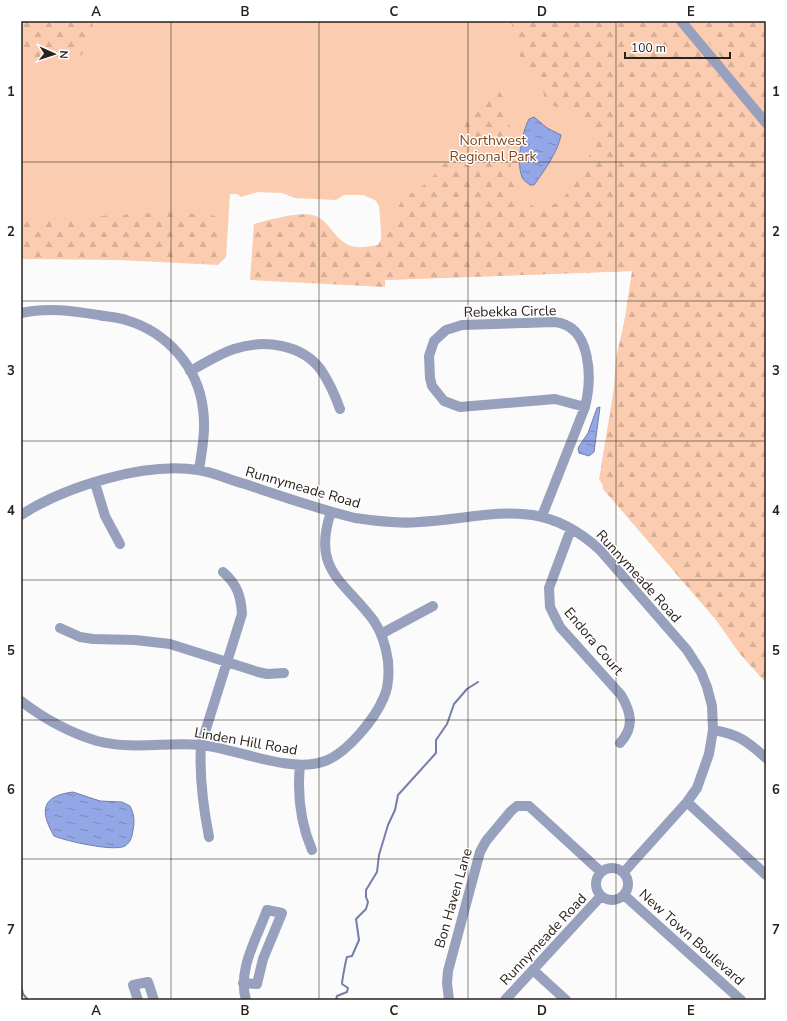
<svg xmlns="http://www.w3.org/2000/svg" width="787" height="1021" viewBox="0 0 787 1021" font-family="'Nunito Sans',sans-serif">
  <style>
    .green { fill: #fbccaf }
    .forest { fill: url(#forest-firs) }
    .water { fill: url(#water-ripples); stroke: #747ea9 }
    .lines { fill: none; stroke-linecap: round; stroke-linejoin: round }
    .stream { stroke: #747ea9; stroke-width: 2 }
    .minor { stroke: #97a0bc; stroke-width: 10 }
    .grid { fill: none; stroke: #2b211b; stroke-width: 1; stroke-opacity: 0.55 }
    .labels { text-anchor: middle; stroke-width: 3; stroke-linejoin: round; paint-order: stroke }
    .park-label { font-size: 14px; fill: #814518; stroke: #fff }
    .street-label { font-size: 14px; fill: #2b211b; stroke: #fff }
    .neatline { fill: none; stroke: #2b211b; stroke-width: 1.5 }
    .grid-label { font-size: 13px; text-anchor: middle; font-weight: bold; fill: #2b211b }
  </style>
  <defs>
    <pattern id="forest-firs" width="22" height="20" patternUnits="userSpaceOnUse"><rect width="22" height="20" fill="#fbccaf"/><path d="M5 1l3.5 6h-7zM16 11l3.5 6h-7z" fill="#d7af96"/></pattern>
    <pattern id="water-ripples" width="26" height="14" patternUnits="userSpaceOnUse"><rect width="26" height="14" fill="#93a6e6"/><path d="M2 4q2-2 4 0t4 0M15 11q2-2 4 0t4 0" fill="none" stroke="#7887ba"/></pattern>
  </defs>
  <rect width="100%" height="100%" fill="#fbfbfb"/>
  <path class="green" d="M21 21H766V671L599 480 633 271 384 280 380 216 379 206 375 200 363 195H344L336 200 295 198 282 193 258 192 241 197 237 194H230L226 257 218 265 21 255Z"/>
  <path class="forest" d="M21 21H93C91 74 58 59 21 62Z
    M510 21H676L681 30 766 130V683L740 654 716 620 603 489 601 467 613 400 616 358 624 323 632 271 385 280V287L250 280 254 224C270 220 296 212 312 215 330 218 335 245 356 247 362 248 371 246 378 245L402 200 428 182 455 152 467 120 499 90 507 105 510 128 511 177 520 199 538 209 560 202 578 179 596 142 593 119 568 113 546 102 541 85 527 68 518 53 516 34Z
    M689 21H766V115L740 84 719 54Z
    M168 212 212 215 219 218 221 238 219 258 205 263 125 260 21 259V217H80Z"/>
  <path class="water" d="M534 117 547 128 561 135C558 152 544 171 534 185H530C528 183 524 181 523 179 515 164 522 133 529 119Z
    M600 407 594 452 589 456 579 453 578 448 588 433 597 408Z
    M73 792 100 801 122 802 130 806C134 814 135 821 133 830 132 837 131 842 125 846 114 852 66 841 54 836 39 810 42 796 73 792Z"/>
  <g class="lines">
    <path class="stream" d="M21 986 23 994 28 1000
      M336 1000 337 996 347 992 348 988 342 984C342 981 346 959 347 957L352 956 359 940 356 919 366 909 368 902 366 897V890L377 872 379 855 388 825 395 810 398 795 436 753V740L447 724 454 704 467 689 478 682"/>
    <path class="minor" d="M681 21 766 123
      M21 313C48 307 73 311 99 315 108 317 118 317 126 320 167 332 198 367 203 409 206 430 202 450 199 470
      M190 371C205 363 219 354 234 349 264 339 302 344 321 370 329 382 335 395 340 409
      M95 483 105 516 120 544
      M21 515C66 486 145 462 198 470 213 472 230 480 245 484 281 496 318 509 355 518 376 521 398 524 419 522 491 518 539 494 600 550L687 650 701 672 707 687 712 706 713 730 709 754 697 788 687 802 624 872
      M542 516 585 407C592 379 592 326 555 322L462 325 446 330 434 341 429 356 430 378 432 386 444 401 460 407 555 399 585 407
      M571 529 549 588 550 607 560 627 621 695C631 712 635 727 620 743
      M60 628 80 637 93 639 135 640 170 644 258 672 267 674 284 673
      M381 634 433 606
      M21 701C43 718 71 733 97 741 132 750 167 742 201 745 238 749 291 774 325 761 347 753 375 719 384 697 389 686 389 673 388 661 386 647 382 633 374 621 345 581 311 571 331 512
      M713 730C738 734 747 741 766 758
      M300 765C297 795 300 822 312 850
      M687 802 766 875
      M209 837C203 806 199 777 201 745L242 614C241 596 237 584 223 572
      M596 884a16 16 0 1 1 32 0a16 16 0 1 1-32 0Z
      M624 895 741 1000
      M533 970 566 1000
      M243 983 257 984 263 959 282 913 267 910C257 938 237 970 246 1000
      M138 1000 133 985 148 982 154 1000
      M449 1000 447 983 448 971 480 852 486 841 511 811 517 806H529L601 872
      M505 1000 601 896"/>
  </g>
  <path class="grid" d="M171 21V1000M319 21V1000M468 21V1000M616 21V1000M21 162H766M21 301H766M21 441H766M21 580H766M21 720H766M21 859H766"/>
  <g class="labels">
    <g class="park-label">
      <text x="493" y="145">Northwest<tspan x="493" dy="16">Regional Park</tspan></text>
    </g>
    <g class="street-label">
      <text transform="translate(510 311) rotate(-1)" y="5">Rebekka Circle</text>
      <text transform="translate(303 487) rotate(16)" y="5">Runnymeade Road</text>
      <text transform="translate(639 576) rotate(48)" y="5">Runnymeade Road</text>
      <text transform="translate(594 641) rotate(50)" y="5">Endora Court</text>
      <text transform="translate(246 741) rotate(10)" y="5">Linden Hill Road</text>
      <text transform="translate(453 898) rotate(-74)" y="5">Bon Haven Lane</text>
      <text transform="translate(692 937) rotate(42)" y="5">New Town Boulevard</text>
      <text transform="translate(543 939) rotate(-47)" y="5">Runnymeade Road</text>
    </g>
  </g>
  <rect width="787" height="1021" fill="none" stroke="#ffffff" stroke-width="44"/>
  <g transform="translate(54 54) rotate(93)" stroke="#ffffff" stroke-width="3" paint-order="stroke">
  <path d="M0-3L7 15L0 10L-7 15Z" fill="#2b211b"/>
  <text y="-6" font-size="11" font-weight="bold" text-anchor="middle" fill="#2b211b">N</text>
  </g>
  <path d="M625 52v6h105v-6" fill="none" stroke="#2b211b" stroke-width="2"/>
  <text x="631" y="52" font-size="12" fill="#2b211b" stroke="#ffffff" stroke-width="3" paint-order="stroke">100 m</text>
  <rect x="22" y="22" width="743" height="977" class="neatline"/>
  <g class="grid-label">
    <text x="96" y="16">A</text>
    <text x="245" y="16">B</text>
    <text x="394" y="16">C</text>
    <text x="542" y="16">D</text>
    <text x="691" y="16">E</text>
    <text x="11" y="96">1</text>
    <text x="776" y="96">1</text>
    <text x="11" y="236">2</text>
    <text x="776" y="236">2</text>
    <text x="11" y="375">3</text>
    <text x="776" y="375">3</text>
    <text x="11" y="515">4</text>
    <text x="776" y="515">4</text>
    <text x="11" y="655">5</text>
    <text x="776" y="655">5</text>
    <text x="11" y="794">6</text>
    <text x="776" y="794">6</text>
    <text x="11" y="934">7</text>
    <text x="776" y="934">7</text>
    <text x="96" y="1015">A</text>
    <text x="245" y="1015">B</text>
    <text x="394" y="1015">C</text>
    <text x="542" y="1015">D</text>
    <text x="691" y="1015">E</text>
  </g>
</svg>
